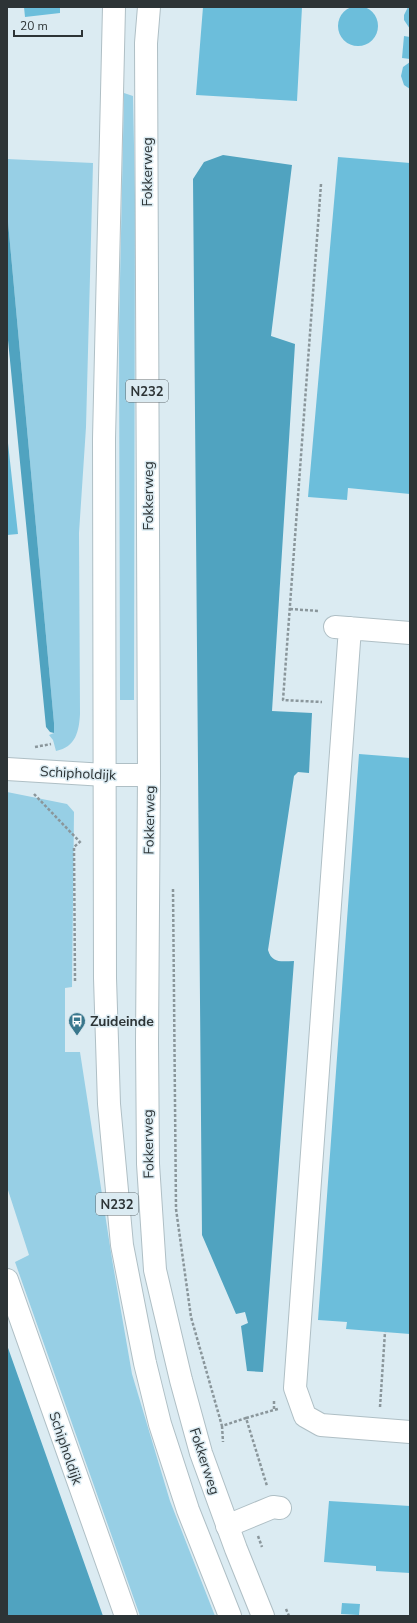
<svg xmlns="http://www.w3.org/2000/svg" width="417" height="1623" viewBox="0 0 417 1623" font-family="'Nunito Sans',sans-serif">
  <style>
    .green { fill: #97cfe5 }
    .water { fill: #50a3c0 }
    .building { fill: #6cbedb }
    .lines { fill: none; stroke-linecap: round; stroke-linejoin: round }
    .minor-casing { stroke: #afbfc5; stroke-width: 24 }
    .major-casing { stroke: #afbfc5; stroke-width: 24 }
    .path { stroke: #8a969b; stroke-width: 2.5; stroke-dasharray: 3 2; stroke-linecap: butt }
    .minor { stroke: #fff; stroke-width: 22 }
    .major { stroke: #fff; stroke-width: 22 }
    .labels { text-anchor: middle; stroke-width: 3; stroke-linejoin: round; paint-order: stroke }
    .shield { fill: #dbebf2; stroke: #616b6e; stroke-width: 1 }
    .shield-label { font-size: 13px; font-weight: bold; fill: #2d3436 }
    .street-label { font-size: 14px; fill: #2d3436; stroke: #dbebf2 }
    .poi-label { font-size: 14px; font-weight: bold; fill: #2d3436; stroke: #dbebf2; text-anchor: start }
  </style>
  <rect width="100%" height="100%" fill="#dbebf2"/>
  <path class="green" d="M124 93 133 96 135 196 134 700H120L119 327Z
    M7 159 93 163 86 427 79 533 80 714C79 731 76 747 56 751L53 740 49 735 54 733V723L7 211Z
    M7 792 67 804 74 812 72 987 65 988V1052H80L112 1259 132 1374 170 1501 215 1616H140L15 1262 29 1255 7 1187Z"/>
  <path class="water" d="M223 155 292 165 271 336 295 344 272 711 312 713 309 773 298 772 294 776 268 950C272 964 282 961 294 961L263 1372 247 1371 241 1326 248 1323 245 1312 236 1314 202 1235 193 179 204 162Z
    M7 211 54 723V733L50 732 46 727 7 330Z
    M7 1345 103 1616H7Z"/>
  <path class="building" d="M338 26a20 20 0 1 1 40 0a20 20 0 1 1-40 0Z
    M24 7H60V13L25 17Z
    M203 7H302L297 101 196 95Z
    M408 7H410V29L404 20V15Z
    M404 36 410 37V59L402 58Z
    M410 62V89L404 85 401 76 403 67Z
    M338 157 410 163V494L348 488 347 500 308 497Z
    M7 434 18 534 7 535Z
    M359 754 410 758V1334L346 1329 347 1322 318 1320Z
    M329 1501 410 1506V1573L376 1571V1566L324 1562Z
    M342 1603 360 1604 359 1615 341 1614Z"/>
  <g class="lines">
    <g class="minor-casing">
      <path id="minor" d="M335 627 410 633
        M350 628 295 1388 305 1416 321 1425 410 1432
        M7 769 105 775H149
        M7 1280 126 1616
        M227 1526 273 1507 280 1508"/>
    </g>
    <g class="major-casing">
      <path id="major" d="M114 7 104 439 105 978 109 1104 122 1245 145 1363 160 1424 188 1510 230 1616
        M149 7 146 43 149 775 147 1042 148 1164 155 1270 181 1380 201 1453 236 1549 263 1616"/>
    </g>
    <path class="path" d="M321 184 283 700 322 702
      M290 609 319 611
      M35 747 51 744
      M34 794 80 842
      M173 889 176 1209 191 1317 222 1426 246 1418 267 1486
      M75 981 74 847 82 840
      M274 1401V1410L278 1409
      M380 1407 385 1332
      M246 1418 274 1410
      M222 1426 223 1442
      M258 1536 262 1547
      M286 1609 289 1616"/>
    <use href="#minor" class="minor"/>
    <use href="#major" class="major"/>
  </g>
  <defs>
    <g id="bus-pin" transform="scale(0.9)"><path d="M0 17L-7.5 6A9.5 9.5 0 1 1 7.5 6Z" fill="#39778d" stroke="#dbebf2"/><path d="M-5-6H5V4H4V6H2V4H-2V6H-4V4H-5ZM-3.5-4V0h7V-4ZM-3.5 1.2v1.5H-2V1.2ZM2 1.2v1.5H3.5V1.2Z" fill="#fff"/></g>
  </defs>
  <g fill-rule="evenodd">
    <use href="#bus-pin" x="77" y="1021"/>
  </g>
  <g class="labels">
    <g class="shield">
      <rect x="126" y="380" width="42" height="22" rx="3"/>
      <rect x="96" y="1193" width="42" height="22" rx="3"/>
    </g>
    <g class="shield-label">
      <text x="147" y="396">N232</text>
      <text x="117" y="1209">N232</text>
    </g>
    <g class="street-label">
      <text transform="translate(147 172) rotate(-90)" y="5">Fokkerweg</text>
      <text transform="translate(148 496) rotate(-90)" y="5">Fokkerweg</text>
      <text transform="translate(78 773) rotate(3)" y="5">Schipholdijk</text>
      <text transform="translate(149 820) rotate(-89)" y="5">Fokkerweg</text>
      <text transform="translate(148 1144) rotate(-91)" y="5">Fokkerweg</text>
      <text transform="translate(66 1448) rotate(71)" y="5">Schipholdijk</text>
      <text transform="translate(205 1461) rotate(72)" y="5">Fokkerweg</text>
    </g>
    <g class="poi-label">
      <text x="90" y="1026">Zuideinde</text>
    </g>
  </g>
  <rect width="417" height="1623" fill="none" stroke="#2d3436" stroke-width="16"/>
  <path d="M14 30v6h68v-6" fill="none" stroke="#2d3436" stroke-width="2"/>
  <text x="20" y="30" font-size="12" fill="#2d3436" stroke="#dbebf2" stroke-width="3" paint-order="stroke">20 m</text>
</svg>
